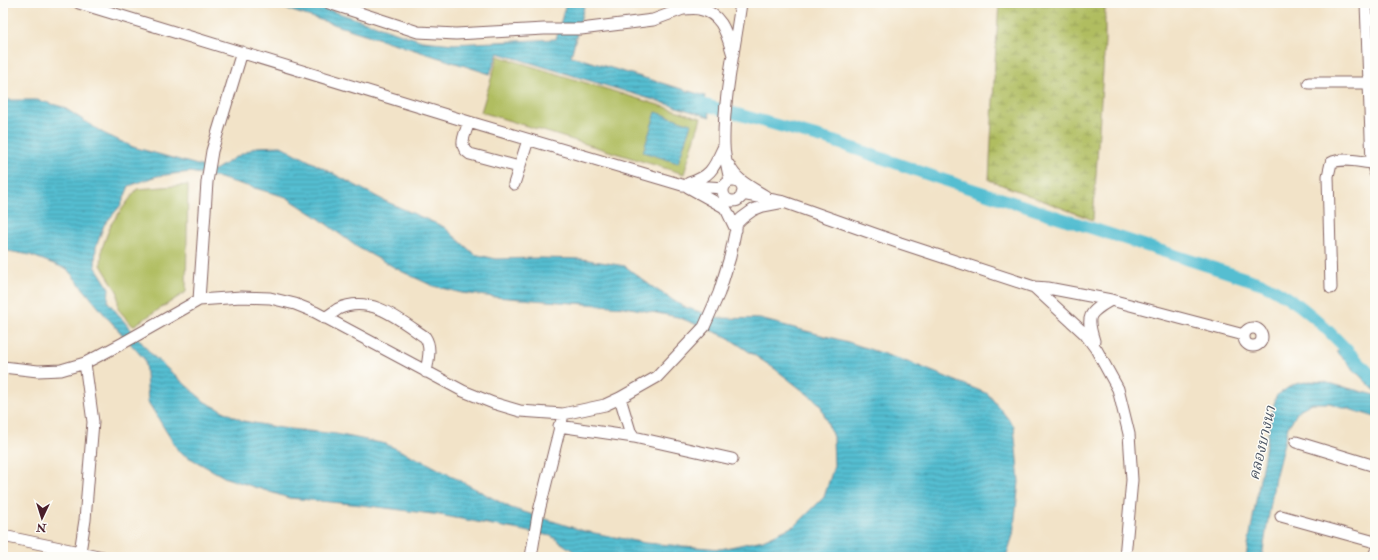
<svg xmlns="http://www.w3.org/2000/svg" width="1378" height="560" viewBox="0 0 1378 560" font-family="'IM FELL Double Pica','Noto Serif Thai',serif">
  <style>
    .wetland { fill: url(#wetland-marsh); stroke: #7d6e46 }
    .garden { fill: #b0bd60; stroke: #7d6e46 }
    .water { fill: url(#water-rules); stroke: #4f6e7e; fill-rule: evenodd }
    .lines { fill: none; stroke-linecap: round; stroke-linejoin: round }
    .canal { stroke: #54bed1; stroke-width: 12 }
    .minor-casing { stroke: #856462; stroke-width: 13 }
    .minor { stroke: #fff; stroke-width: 11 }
    .labels { text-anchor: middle; stroke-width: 3; stroke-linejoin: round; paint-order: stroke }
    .water-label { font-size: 15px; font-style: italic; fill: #4e5765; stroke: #fdfcf7 }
  </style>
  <defs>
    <pattern id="wetland-marsh" width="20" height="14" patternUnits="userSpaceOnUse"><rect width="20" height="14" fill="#b0bd60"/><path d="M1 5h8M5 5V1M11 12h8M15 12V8" fill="none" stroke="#91994f"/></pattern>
    <pattern id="water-rules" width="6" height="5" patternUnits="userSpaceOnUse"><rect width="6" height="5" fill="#54bed1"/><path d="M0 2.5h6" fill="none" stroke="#489aaa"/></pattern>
  </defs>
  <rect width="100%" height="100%" fill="#fdfcf7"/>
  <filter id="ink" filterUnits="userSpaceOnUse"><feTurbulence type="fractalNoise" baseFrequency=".025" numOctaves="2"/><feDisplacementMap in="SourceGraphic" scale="8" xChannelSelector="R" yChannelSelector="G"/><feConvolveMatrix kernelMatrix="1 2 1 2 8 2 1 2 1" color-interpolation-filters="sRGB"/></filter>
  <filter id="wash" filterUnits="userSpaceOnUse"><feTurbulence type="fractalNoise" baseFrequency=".012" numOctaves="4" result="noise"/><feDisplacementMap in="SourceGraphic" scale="16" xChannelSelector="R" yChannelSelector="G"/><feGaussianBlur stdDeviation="0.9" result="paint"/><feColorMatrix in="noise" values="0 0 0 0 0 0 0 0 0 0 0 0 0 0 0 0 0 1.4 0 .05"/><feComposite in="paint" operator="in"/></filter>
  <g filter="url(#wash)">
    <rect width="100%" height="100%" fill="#f2e3c8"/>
    <path class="wetland" d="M999 3H1105V41L1093 220 989 180 995 61Z"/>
    <path class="garden" d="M498 56 701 118 684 174 481 112Z
      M188 185 186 292 133 326 118 309V293L101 265 102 248 111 224 137 189Z"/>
    <path class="water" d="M267 3H309L422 41 454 44 556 39 566 3H585L571 56 705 96 710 117 498 53 490 74Z
      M3 100H37L63 107 103 133 133 147 215 170 236 157 256 147 281 146 385 201 444 227 474 254 496 259 539 258 582 259 625 266 651 286 682 306 718 318 760 319 848 342 914 364 988 394 1014 426 1019 482 1013 535 1006 557H582L551 536 440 515 362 505 289 498 226 478 179 452 148 402 145 360 104 314 67 269 30 255 3 250ZM190 172 216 177 286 197 317 217 357 247 403 272 433 286 462 293 495 297 625 307 678 317 727 337 775 369 820 404 833 437 834 466 824 497 796 525 763 540 721 549 645 543 584 531 511 508 429 464 386 444 336 434 281 428 243 421 205 402 152 355 108 302 109 288 95 266 96 247 104 225 121 205 129 186 157 176Z
      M656 112 691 124 678 163 643 152Z
      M1344 344 1375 376V391L1336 352Z
      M1310 381 1324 382 1375 395V417L1329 403H1312L1299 410 1288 427 1275 478 1262 557H1246L1271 417 1276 396 1292 385Z"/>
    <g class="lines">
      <path class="canal" d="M702 104 833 141 938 178 1263 284C1309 304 1340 344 1375 379"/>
    </g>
  </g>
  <g filter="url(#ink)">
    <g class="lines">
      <g class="minor-casing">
        <path id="minor" d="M79 3 469 122 682 185 723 188
          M329 3 418 32 456 34 544 29H581L653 20 683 9 691 3
          M1366 3 1372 163 1375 173
          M683 9C688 9 694 8 699 9 723 13 727 36 733 55
          M1309 83H1369
          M469 122C465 135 457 146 470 154L519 167
          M729 165C736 181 751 187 765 196
          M723 191a10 10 0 1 1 20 0a10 10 0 1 1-20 0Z
          M730 181C728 169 724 157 724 144 723 99 735 48 741 3
          M689 183C712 176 714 167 724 146
          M514 184 528 140
          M688 187 724 207 727 211 736 230
          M742 194 784 202 900 243 1034 287 1048 288 1111 300
          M1034 287 1085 334 1096 349 1118 389 1129 434 1132 480 1125 557
          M1331 288 1328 176 1331 163C1342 157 1360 162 1372 163
          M199 300 207 182 212 151 242 52
          M325 318C329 315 334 312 338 309 371 294 400 320 425 337 432 347 428 360 426 372
          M1244 337a9 9 0 1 1 18 0a9 9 0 1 1-18 0Z
          M1094 341C1086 316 1088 313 1111 300L1244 335
          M3 367 38 371 61 370 85 363 123 343 199 300 241 297 270 298 295 304 315 312 463 391 493 403 520 411 563 414 605 405 620 398 657 377 704 327 719 293 730 257 737 223 742 218 753 210 763 206 784 202
          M620 398 630 431 634 437
          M559 426 634 437 732 459
          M1296 442 1375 466
          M1281 516 1375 542
          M3 536 103 557
          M80 552 85 520 93 422 85 363
          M531 557 538 515 562 419
          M1374 557 1375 553"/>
      </g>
      <use href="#minor" class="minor"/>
    </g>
  </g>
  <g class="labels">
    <g class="water-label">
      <text transform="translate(1262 443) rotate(-77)" y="5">คลองบางนา</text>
    </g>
  </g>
  <rect width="1378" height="560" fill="none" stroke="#fdfcf7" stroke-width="16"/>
  <g transform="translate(42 518) rotate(184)" stroke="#fdfcf7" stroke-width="3" paint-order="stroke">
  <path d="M0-3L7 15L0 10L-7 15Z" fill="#4a1f2b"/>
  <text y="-6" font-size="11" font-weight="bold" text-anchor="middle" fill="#4a1f2b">N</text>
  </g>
</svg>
